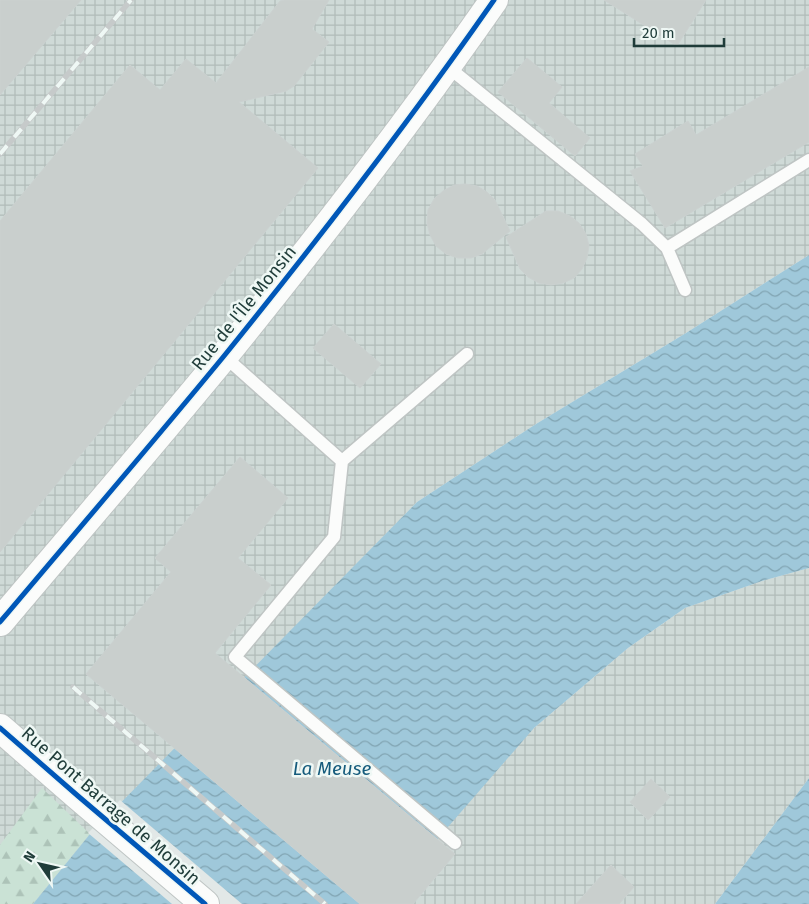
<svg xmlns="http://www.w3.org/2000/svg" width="809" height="904" viewBox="0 0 809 904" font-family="'Fira Sans',sans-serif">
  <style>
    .industrial { fill: url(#industrial-grid) }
    .forest { fill: url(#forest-firs) }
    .water { fill: url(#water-waves) }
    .pier { fill: #e2e8e7 }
    .building { fill: #c9cfcd; stroke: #cbd1d0 }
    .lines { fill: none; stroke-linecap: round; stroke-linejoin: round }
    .service-casing { stroke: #bfc5c4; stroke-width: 15 }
    .tertiary-casing { stroke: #bfc5c4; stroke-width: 30 }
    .service { stroke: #fbfcfb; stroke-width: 12 }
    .tertiary { stroke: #fbfcfb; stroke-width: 28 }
    .rail-casing { stroke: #c6caca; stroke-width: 5.5 }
    .rail { stroke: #eff8f5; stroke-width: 4; stroke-dasharray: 11; stroke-linecap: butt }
    .cycleway-casing { stroke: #eff8f5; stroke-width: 8 }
    .cycleway { stroke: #0057b8; stroke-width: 5 }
    .labels { text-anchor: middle; stroke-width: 5; stroke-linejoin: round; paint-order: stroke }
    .street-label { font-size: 18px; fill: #1f3c39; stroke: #eff8f5 }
    .water-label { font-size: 19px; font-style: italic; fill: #155b7c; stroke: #eff8f5 }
  </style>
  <defs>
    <pattern id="industrial-grid" width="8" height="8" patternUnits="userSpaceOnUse" patternTransform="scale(1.25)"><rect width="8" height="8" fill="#cfdad7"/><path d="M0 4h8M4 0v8" fill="none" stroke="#b1bcb9"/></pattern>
    <pattern id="forest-firs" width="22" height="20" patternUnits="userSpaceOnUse" patternTransform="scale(1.25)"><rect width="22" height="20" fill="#cae2d5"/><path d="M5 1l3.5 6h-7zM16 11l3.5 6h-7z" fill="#adc3b8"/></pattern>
    <pattern id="water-waves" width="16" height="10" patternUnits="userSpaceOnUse" patternTransform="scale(1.25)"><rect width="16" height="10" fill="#9fc8da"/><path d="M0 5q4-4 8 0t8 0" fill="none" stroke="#81a4b2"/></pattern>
  </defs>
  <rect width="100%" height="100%" fill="#e2e8e7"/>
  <path class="industrial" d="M0 0H809V255L686 333 536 424 417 502 299 623 534 728 628 648 685 608 762 581 809 568V778L715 904H242L122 802 90 834 33 904H0Z"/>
  <path class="forest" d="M42 788 90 834 33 904H0V845Z"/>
  <path class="water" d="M809 255V568L762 581 685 608 628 648 534 728 381 904H33L90 834 417 502 536 424 686 333Z
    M809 778V904H715Z"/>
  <path class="pier" d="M120 800 242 904H172L88 833Z"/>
  <path class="building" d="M0 0H81L0 95Z
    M285 0H329L312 29 329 42 294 86 286 91 239 102 318 168 0 552V221L130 65 160 90 186 59 216 83 280 1Z
    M604 0H706L677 46Z
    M527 58 562 87 549 103 590 138 575 156 498 92Z
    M809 67V142L665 228 630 171 643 166 635 154 688 121 696 135Z
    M465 184 477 186 487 192 495 200 510 231 482 254 471 258H458L446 254 436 246 430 235 427 223 428 210 434 199 443 191 454 185Z
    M546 211H558L570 216 579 223 586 234 589 246 587 258 582 269 574 278 563 283 551 285 539 283 528 277 520 269 506 237Z
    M334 324 381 364 360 388 313 348Z
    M240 457 288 498 238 558 271 585 215 653 455 854 413 904H360L86 674 171 572 155 558Z
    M651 779 670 797 648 820 630 802Z
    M611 865 634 887 619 904H576Z"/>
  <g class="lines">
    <g class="service-casing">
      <path id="service" d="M448 67 642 224 667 248 809 160
        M667 248 685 290
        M224 356 342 461 467 354
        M342 461 334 537 235 657 455 843"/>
    </g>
    <g class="tertiary-casing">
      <path id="tertiary" d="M0 622C75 533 150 446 224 356 318 240 409 122 494 0
        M0 728 78 796 205 904"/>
    </g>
    <use href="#service" class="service"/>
    <use href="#tertiary" class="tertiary"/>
    <g class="rail-casing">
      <path id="rail" d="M0 154 131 0
        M73 687 325 904"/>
    </g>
    <use href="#rail" class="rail"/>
    <g class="cycleway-casing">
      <path id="cycleway" d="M0 622C75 533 150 446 224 356 318 240 409 122 494 0
        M0 728 78 796 205 904"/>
    </g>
    <use href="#cycleway" class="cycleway"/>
  </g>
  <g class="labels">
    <g class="street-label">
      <text transform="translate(244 308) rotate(-51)" y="6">Rue de l'Île Monsin</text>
      <text transform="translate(111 806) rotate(41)" y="6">Rue Pont Barrage de Monsin</text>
    </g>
    <g class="water-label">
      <text x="332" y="775">La Meuse</text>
    </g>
  </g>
  <g transform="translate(40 864) rotate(304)" stroke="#eff8f5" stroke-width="4" paint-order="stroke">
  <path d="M0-4L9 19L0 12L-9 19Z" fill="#1f3c39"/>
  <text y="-8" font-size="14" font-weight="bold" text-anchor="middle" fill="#1f3c39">N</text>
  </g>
  <path d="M634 38v8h90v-8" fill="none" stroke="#1f3c39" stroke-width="2.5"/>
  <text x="642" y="38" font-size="15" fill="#1f3c39" stroke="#eff8f5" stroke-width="4" paint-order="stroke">20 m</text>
</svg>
